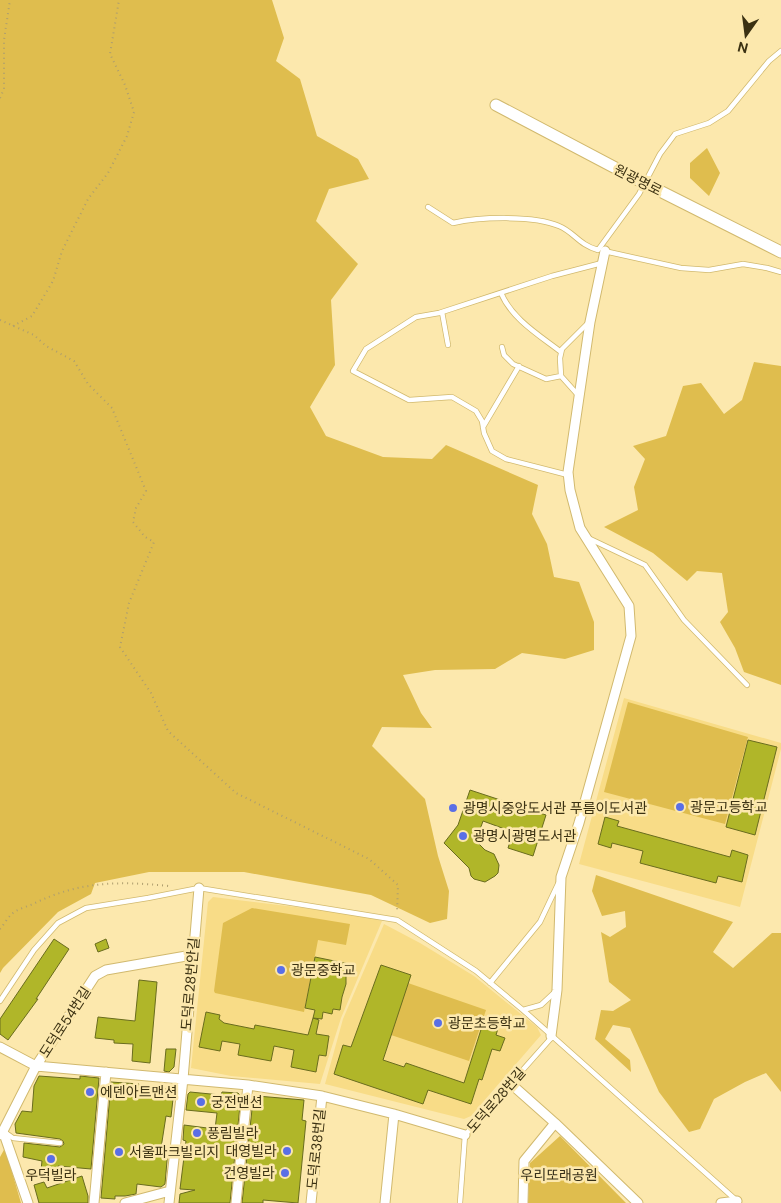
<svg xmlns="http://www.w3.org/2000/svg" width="781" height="1203" viewBox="0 0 781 1203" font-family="'DM Sans','Noto Sans KR',sans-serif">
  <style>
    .built { fill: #f8dc87 }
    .green { fill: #dfbd4e }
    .building { fill: #b0b629; stroke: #696c1e }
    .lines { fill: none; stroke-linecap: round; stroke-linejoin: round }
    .service-casing { stroke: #d1b96e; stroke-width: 6 }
    .minor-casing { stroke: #d1b96e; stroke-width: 11 }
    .tertiary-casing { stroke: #d1b96e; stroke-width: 13 }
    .path { stroke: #ae9e6e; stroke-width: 2; stroke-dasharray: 1 4; stroke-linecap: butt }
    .service { stroke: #fff; stroke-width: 4.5 }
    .minor { stroke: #fff; stroke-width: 9 }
    .tertiary { stroke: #fff; stroke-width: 11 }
    .poi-dot { fill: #5a6fe6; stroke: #fce8ad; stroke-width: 2 }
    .labels { text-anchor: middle; stroke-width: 5; stroke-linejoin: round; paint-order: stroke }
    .street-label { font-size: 14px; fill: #3b3112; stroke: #fce8ad }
    .poi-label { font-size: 14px; fill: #3b3112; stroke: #fce8ad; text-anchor: start }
    .park-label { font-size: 14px; fill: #37301a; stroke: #fce8ad }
  </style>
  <rect width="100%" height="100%" fill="#fce8ad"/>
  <path class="built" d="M624 698 781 743V749L740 907 579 864Z
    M213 897 362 915 382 921 341 1018 320 1084 231 1076 191 1068 208 902Z
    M384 924 420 943 474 976 537 1027 541 1035 471 1116 464 1119 325 1084 343 1019Z"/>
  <path class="green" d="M0 0H272L284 38 276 61 300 79 317 136 358 159 369 179 329 189 316 221 358 264 331 300 335 365 310 407 326 436 383 457 432 459 446 445 538 485 532 514 547 544 554 577 579 582 594 622V650L565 659 522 653 495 669 435 670 403 675 421 713 432 728 382 727 372 746 425 799 438 856 449 891 447 919 430 923 371 895 244 872H149L95 883 91 894 58 912 3 968 0 973Z
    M707 148 720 173 709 196 690 178V163Z
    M754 362 781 366V685L744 672 735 648 720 622 728 612 722 573 697 571 687 581 653 553 604 527 638 510 634 487 645 459 633 446 666 436 683 386 701 383 724 414 742 400Z
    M628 702 748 737 725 824 604 792Z
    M596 875 733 922 713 952 733 968 772 933H781V1092L766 1073 745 1082 714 1099 700 1129 689 1132 659 1092 630 1028 613 1025 605 1039 630 1060 631 1072 595 1039 601 1010 613 1011 631 1000 609 982 601 932 610 937 626 927 625 911 602 916 592 891Z
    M252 908 350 924 346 945 318 940 304 1012 215 993 214 991 223 923Z
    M408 983 486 1010 469 1061 391 1035Z
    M560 1136 626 1203H528L530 1163Z
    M5 1148 21 1203H0V1157Z"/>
  <path class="building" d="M748 740 777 747 755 835 726 827Z
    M470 790 546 815 533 856 508 848 513 832 483 821 476 841 485 850 494 854 499 865 498 873 495 876 485 882 474 879 471 876 469 868 444 843 458 825Z
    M605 817 619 821 617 826 730 857 732 850 748 855 742 882 718 876 716 883 640 863 643 851 612 843 611 848 598 844Z
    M54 939 69 949 36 999H38L8 1040 0 1034V1019Z
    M106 939 109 948 98 952 95 944Z
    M315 957 349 964 346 976V984L342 997 340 1010 333 1009 332 1014 323 1012 322 1019 313 1018 315 1010 305 1008Z
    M381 965 411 975 383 1060 404 1067 406 1063 464 1083 485 1017 500 1022 496 1035 505 1038 500 1051 492 1049 482 1080 479 1079 471 1104 428 1090 423 1104 334 1074 343 1045 351 1047Z
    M139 980 157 982 150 1063 132 1061 133 1044 114 1043V1040L95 1038 98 1017 135 1021Z
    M206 1012 220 1015 219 1019 224 1023 254 1029 255 1025 308 1035 313 1018 319 1020 316 1034 329 1036 326 1056 319 1055 316 1072 291 1067 294 1050 274 1046 271 1061 238 1055 240 1044 222 1041 220 1051 199 1047Z
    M166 1049H176L174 1067 169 1072 164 1071Z
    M39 1076 80 1079V1076L99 1078 91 1169 58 1166 57 1172 41 1170 42 1161 23 1157 24 1143 60 1147 64 1144 63 1141 60 1139 16 1133 15 1124 22 1111 32 1112 34 1086Z
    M111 1082 139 1084V1086L174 1090 171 1117 166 1116 161 1148 168 1149 165 1184 161 1187 137 1184 136 1194 125 1196H115V1199L101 1198Z
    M190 1092 221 1095 222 1092 238 1093 241 1096 230 1203H179L180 1194 195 1190 180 1189 186 1141 183 1140 184 1125 215 1129 217 1113 186 1110 188 1094Z
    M257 1096 304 1100 302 1120 306 1121 298 1203 263 1200V1203H242L253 1100Z
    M82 1176 88 1196V1203H39L34 1185 44 1182 47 1188Z"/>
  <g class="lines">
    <g class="service-casing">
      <path id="service" d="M428 207 453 223C479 217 534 215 559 226 574 232 579 245 598 250L639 194 660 154 675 134 709 123 728 111 769 61 781 51
        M604 251 681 268 709 270 743 264 767 268 781 272
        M501 293C512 319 539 335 561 352
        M442 312 448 345
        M502 347 504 355 513 364 546 379 561 376
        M578 395 561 376 560 358 562 349 588 323
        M483 427 519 366
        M568 475 506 459 492 451 484 433 482 421 476 411 452 397 409 400 353 371 366 349 416 317 439 313 552 276 602 263
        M588 538 645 565 684 620 747 685
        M490 983 540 922 558 884
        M0 1001 34 950 58 923 86 908 148 898 199 888 397 920 476 971 523 1010 736 1200
        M523 1010 541 1005 556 991
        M0 1137 3 1131 13 1138 60 1143
        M460 1203 465 1135 552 1037"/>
    </g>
    <g class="minor-casing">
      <path id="minor" d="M551 1036 557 990 561 877 579 823 631 636 629 606 580 528 570 490 568 472 590 322 605 251
        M0 1047 36 1066 248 1085 322 1096 394 1114 465 1135
        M510 1083 555 1123 638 1203
        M28 1203 3 1131 36 1066 95 976 106 970 192 955
        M94 1203 106 1072
        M125 1203 170 1191
        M169 1203 183 1079 199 888
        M236 1203 248 1085
        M311 1203 322 1096
        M385 1203 394 1114
        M523 1203 524 1161 555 1123
        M721 1203 737 1201"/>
    </g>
    <g class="tertiary-casing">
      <path id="tertiary" d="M496 105 644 183 781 252"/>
    </g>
    <path class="path" d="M0 98 4 89V40L10 0
      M0 320 34 335 46 346 74 361 88 384 112 408 146 491 136 508 133 522 145 537 154 542 129 603 120 647 151 693 168 731 236 793 369 859 398 885 397 913
      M13 326 32 316 53 281 62 251 88 199 108 173 127 136 134 112 125 85 110 54 119 0
      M0 929C4 925 7 918 12 914 17 909 26 907 33 904 80 881 118 881 169 886"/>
    <use href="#service" class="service"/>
    <use href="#minor" class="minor"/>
    <use href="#tertiary" class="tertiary"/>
  </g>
  <g class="poi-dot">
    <circle cx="680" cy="807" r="5"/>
    <circle cx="453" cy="808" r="5"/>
    <circle cx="463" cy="836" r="5"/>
    <circle cx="281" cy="970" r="5"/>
    <circle cx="438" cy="1023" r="5"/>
    <circle cx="90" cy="1092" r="5"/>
    <circle cx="201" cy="1102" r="5"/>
    <circle cx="197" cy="1133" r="5"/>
    <circle cx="287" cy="1151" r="5"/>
    <circle cx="119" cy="1152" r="5"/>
    <circle cx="51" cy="1159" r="5"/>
    <circle cx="285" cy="1173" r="5"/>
  </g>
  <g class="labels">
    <g class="street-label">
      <text transform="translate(638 180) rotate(27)" y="5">원광명로</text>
      <text transform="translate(190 984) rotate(-85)" y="5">도덕로28번안길</text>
      <text transform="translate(65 1022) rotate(-57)" y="5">도덕로54번길</text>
      <text transform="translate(496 1100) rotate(-49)" y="5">도덕로28번길</text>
      <text transform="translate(316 1149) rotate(-84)" y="5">도덕로38번길</text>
    </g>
    <g class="poi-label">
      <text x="690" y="812">광문고등학교</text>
      <text x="463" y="813">광명시중앙도서관 푸름이도서관</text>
      <text x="473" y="841">광명시광명도서관</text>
      <text x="291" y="975">광문중학교</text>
      <text x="448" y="1028">광문초등학교</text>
      <text x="100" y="1097">에덴아트맨션</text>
      <text x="211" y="1107">궁전맨션</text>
      <text x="207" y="1138">풍림빌라</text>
      <text x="277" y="1156" text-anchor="end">대영빌라</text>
      <text x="129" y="1157">서울파크빌리지</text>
      <text x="275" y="1178" text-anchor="end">건영빌라</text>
      <text x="51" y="1180" text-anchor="middle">우덕빌라</text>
    </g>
    <g class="park-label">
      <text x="559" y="1180">우리또래공원</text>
    </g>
  </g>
  <g transform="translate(746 35) rotate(194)" stroke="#fce8ad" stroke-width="4" paint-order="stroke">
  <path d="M0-4L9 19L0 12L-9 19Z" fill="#3b3112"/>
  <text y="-8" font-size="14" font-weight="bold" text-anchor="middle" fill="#3b3112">N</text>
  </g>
</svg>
